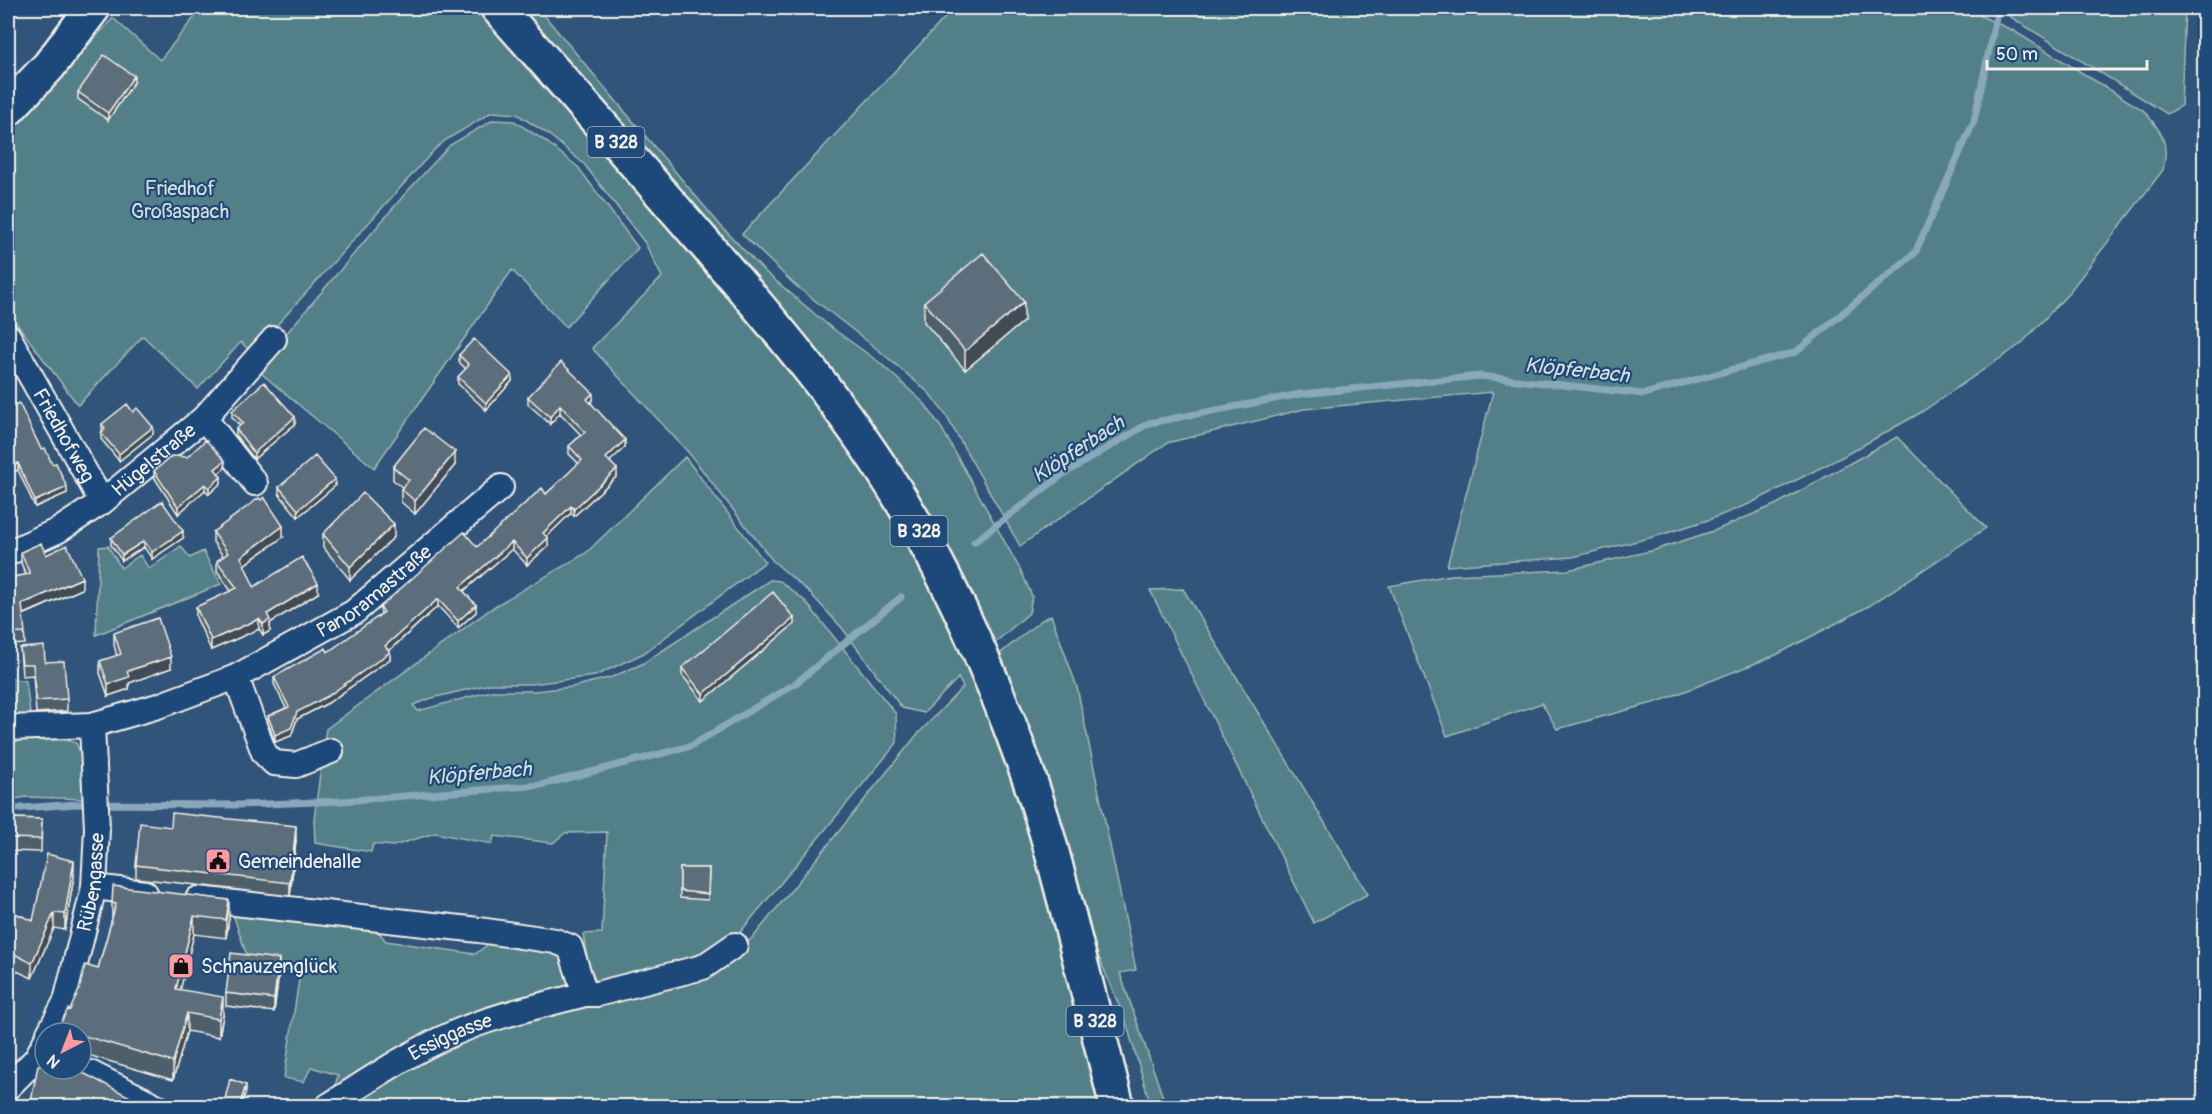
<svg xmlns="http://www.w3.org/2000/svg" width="2212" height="1114" viewBox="0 0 2212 1114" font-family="Pangolin,sans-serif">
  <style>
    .green { fill: #538088; stroke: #a4b8b8; stroke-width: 1.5 }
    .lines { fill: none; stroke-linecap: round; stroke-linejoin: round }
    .stream { stroke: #89a8bc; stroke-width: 7 }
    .street-casing { stroke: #f4f1e8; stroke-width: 28 }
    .secondary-casing { stroke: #f4f1e8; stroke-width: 38 }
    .primary-casing { stroke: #f4f1e8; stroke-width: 38 }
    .street { stroke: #1f4a7a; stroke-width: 24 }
    .secondary { stroke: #1f4a7a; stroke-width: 33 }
    .primary { stroke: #1f4a7a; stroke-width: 33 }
    .wall { fill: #4e5e6b; stroke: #f4f1e8; stroke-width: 1.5 }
    .shaded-wall { fill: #404c57; stroke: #f4f1e8; stroke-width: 1.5 }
    .building { fill: #5b6d7c; stroke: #f4f1e8; stroke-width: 1.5 }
    .labels { text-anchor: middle; stroke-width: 4.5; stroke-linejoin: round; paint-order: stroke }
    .shield { fill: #1f4a7a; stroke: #b4bfc7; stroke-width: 1.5 }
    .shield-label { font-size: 18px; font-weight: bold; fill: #f4f1e8 }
    .park-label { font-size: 20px; fill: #dce0da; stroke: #1f4a7a }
    .street-label { font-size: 20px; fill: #f4f1e8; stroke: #1f4a7a }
    .poi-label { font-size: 20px; fill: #f4f1e8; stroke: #1f4a7a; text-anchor: start }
    .water-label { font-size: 21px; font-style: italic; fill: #d9dfdd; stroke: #1f4a7a }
  </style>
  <rect width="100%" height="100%" fill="#31547b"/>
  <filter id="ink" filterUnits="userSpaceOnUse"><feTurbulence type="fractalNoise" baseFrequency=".0167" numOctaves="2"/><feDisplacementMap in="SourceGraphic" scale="12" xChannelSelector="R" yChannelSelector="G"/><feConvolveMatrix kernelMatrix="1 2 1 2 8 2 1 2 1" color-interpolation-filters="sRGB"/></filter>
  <g filter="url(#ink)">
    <path class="green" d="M202 8H481L678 231 853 446 948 614 1023 799 1101 1106H345L448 1046 737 952 755 935 916 736 963 687 958 678 924 713 902 708 842 628 810 593 773 561 688 452 592 348 662 277 645 243 584 164 548 134 517 114 492 112 446 140 435 149 252 353 241 342 198 389 143 336 78 405 8 312V128L55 82 113 18 160 60Z
      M513 8H538L720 225 763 270 829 326 879 362 925 404 942 429 1021 571 1032 596 1029 613 991 646 973 604Z
      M954 8H1971L1981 16 2012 30 2143 110C2161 131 2170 141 2163 170L2067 295 2021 344 1920 413 1842 457 1749 504 1711 519 1657 536 1573 557 1447 566 1493 392 1304 409 1167 443 1020 546 945 414 929 393 876 348 795 285 742 234Z
      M1996 8H2185L2181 106 2167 114Z
      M493 120 514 121 544 140 578 167 638 248 566 327 512 270 374 468 256 369 405 194 450 145Z
      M1897 437 1986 528 1869 606 1776 655 1660 701 1557 729 1542 703 1447 736 1389 586 1451 575 1568 570 1655 550 1716 530 1777 504Z
      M685 457 765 562 644 653 595 676 531 684H490L432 698 413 705 418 711 491 691H534L572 687 612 677 642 664 770 580 780 581 805 601 896 714 897 743 737 936 701 963 596 983 587 957 583 934 602 933 607 832 565 833 553 843 494 836 492 844 435 833 393 846 373 844 371 852 315 843 314 819 326 729 495 606 586 553Z
      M108 546 121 568 140 555 149 569 181 546 190 558 203 551 221 584 96 635 99 547Z
      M1183 589 1368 894 1314 923 1150 590Z
      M1051 615 1077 687 1136 970 1120 973 1166 1106H1151L1126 1022 1085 924 996 657 1040 621Z
      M8 678 26 681 30 713 34 724H8Z
      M8 738 67 740 76 743 82 756 87 799 26 797 8 800Z
      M232 911 376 929 386 941 475 954 490 943 551 950 561 955C568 972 573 978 562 995L333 1094 338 1075 311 1067 304 1082 284 1078 300 973 249 962Z"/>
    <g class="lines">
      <path class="stream" d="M974 542 1062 475 1149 423 1301 394 1480 376 1644 394 1796 352 1915 253 1974 121 1998 8
        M8 811 22 808 77 804 238 805 342 801 541 785 691 746 796 683 901 597"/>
      <g class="street-casing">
        <g id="street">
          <path id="s1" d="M8 336 102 502"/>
          <path d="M204 418 255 483"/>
          <path id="s2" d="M8 553 59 530 102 502 204 418 274 339"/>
          <path d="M236 677 264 753 274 763 296 765 331 751"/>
          <path id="s3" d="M8 728 92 725 158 706 236 677 354 612 501 487"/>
          <path d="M94 887 145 893"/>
          <path d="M198 899 479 930 555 941 570 947 585 994H597L703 967 735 945"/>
          <path id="s4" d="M49 1033 66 1001 94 887 97 829 92 725"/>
          <path d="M75 1069 90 1073 156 1106"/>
          <path d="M8 1087 36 1059 45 1042"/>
          <path id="s5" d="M328 1106C368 1081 408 1053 452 1034 494 1015 541 1006 585 994"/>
        </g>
      </g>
      <g class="secondary-casing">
        <path id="secondary" d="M8 109 49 66 93 8"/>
      </g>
      <g class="primary-casing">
        <path id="primary" d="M498 8C567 86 637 165 706 245 770 319 832 392 885 474 943 564 988 664 1024 764 1042 812 1055 863 1068 913 1084 977 1101 1042 1117 1106"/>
      </g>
      <use href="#street" class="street"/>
      <use href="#secondary" class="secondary"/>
      <use href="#primary" class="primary"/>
    </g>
    <path class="wall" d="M134 82 108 120 78 99V92Z
      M924 302 1024 321 965 370 924 322Z
      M459 355 512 381 486 410 458 384V377L466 369 459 362Z
      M528 397 593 400 591 403 625 447 610 461 617 476 574 516 571 513 546 537 548 546 527 565 512 549 464 591 476 612 458 628 438 606 389 651 390 659 328 703 297 719 291 736 275 742 268 723V716L286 708 274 684V677L328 652 381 615 380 607 477 547 546 494 579 464 569 454V446L581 435 560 413 550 424 528 404Z
      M8 409 41 449 67 493 35 507 18 470Z
      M232 411 295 424 254 459 236 436V429L240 426 232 417Z
      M133 412 153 434 119 461 101 439V433L102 432V424Z
      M455 465 415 514 401 502V489L402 487 393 480V467Z
      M225 468 218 473 221 483 209 494 205 490 178 514 154 477V471Z
      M335 486 298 517 279 494V487Z
      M213 532 283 537 244 565 254 587 318 593 270 623V631L263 635 259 629 211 650 196 617V607L231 591 217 571V561L223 556 213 542Z
      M323 534 394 537 350 580 323 547Z
      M111 538H183L152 559 144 547 122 561 111 545Z
      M21 552 46 555 82 589 23 615 25 644 8 645V578L26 575 21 563Z
      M794 624 703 701 682 675V668Z
      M114 633 171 668 129 683V689L108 696 100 673V661L117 656 114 645Z
      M20 648 45 662 67 699V711L36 713 33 675 22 676Z
      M10 818 42 819 41 852 9 851Z
      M296 840 290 896 136 878V865Z
      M680 868H709L708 900 680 898Z
      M74 876 65 930 54 928 32 978 8 967V910L33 921Z
      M112 903 229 918 226 938 194 934 180 990 223 1015 219 1037 187 1031 173 1080 81 1053V1033H58V1028L98 969 112 919Z
      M279 972 274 1012 226 1006V993Z"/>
    <path class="shaded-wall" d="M134 76V82L108 120V113Z
      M1024 302V321L965 370V351Z
      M512 375V381L486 410V403Z
      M593 393V400L587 406V399Z
      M560 405V413L550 424V417Z
      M295 417V424L254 459V453Z
      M153 427V434L119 461V454Z
      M625 440V447L606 465V458Z
      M455 452V465L415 514V501Z
      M225 461V468L215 476V469Z
      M18 463V470L8 475V468Z
      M617 469V476L574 516V509Z
      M221 477V483L209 494V488Z
      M335 479V486L298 517V510Z
      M205 484V490L178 514V507Z
      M67 487V493L35 507V501Z
      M571 506V513L543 540V533Z
      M394 524V537L350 580V567Z
      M283 526V537L241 567V557Z
      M183 531V538L152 559V552Z
      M548 538V546L527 565V558Z
      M144 541V547L122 561V555Z
      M512 542V549L460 594V587Z
      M82 578V589L22 615V604Z
      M318 583V593L270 623V631L263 635V624L267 614Z
      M438 599V606L385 654V646Z
      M476 605V612L458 628V621Z
      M794 618V624L703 701V694Z
      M259 619V629L211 650V640Z
      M390 652V659L328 703 297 719 291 736 275 742V735L297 712Z
      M171 657V668L129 683V689L108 696V684L127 671Z
      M296 826V840L290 896V883Z
      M74 861V876L65 930V914Z
      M229 900V918L226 938V920Z
      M54 913V928L32 978V963Z
      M194 916V934L176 1007V989Z
      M279 959V972L274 1012V999Z
      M223 997V1015L219 1037V1019Z
      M187 1013V1031L173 1080V1062Z
      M9 1036V1048L8 1050V1037Z
      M246 1085V1092L241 1107H239Z"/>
    <path class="building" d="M104 55 134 76 108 113 78 92Z
      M983 253 1024 302 965 351 924 302Z
      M474 339 512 375 486 403 458 377 469 365 459 355Z
      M561 362 593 393 587 399 625 440 606 458 617 469 574 509 571 506 543 533 548 538 527 558 512 542 460 587 476 605 458 621 438 599 385 646 390 652 328 696 297 712 291 728 275 735 268 716 289 707 274 677 326 648 328 652 384 612 380 607 464 532 477 547 542 488 546 494 582 460 569 446 585 432 560 405 550 417 528 397Z
      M264 382 295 417 254 453 236 429 243 423 232 411Z
      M19 403 41 449 45 448 52 464 56 463 67 487 35 501 18 463 8 468V409Z
      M127 404 133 412 137 408 153 427 119 454 101 433 105 429 102 424Z
      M424 428 455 452 415 501 401 489 409 480 393 467Z
      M206 440 225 461 215 469 221 477 209 488 205 484 178 507 154 471 172 456 187 457Z
      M315 456 335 479 298 510 279 487Z
      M363 493 394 524 350 567 323 534Z
      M264 497 283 526 241 557 254 587 302 557 318 583 267 614 270 620 263 624 259 619 211 640 196 607 237 588 217 561 228 553 213 532 259 498 261 500Z
      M162 501 183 531 152 552 144 541 122 555 111 538Z
      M41 543 46 555 67 545 82 578 22 604 25 633 8 634V578L30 574 21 552Z
      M773 592 794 618 703 694 682 668Z
      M158 618 171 657 127 671 129 677 108 684 100 661 121 654 114 633Z
      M44 646 45 662 64 661 67 699 36 701 33 664H22L20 648Z
      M172 813 296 826 290 883 136 865 140 823 171 827Z
      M10 818 42 819 41 839 9 838Z
      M47 854 74 861 65 914 54 913 32 963 8 951V910L33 921Z
      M680 868H709L708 894 680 891Z
      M113 886 229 900 226 920 194 916 176 989 223 997 219 1019 187 1013 173 1062 81 1035V1033H74L58 1028 68 1009 70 1010 79 990 85 965 98 969 116 904 112 903Z
      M231 953 279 959 274 999 226 993Z
      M45 1060V1069H69L85 1074 138 1101 135 1107H30L38 1065H43Z
      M230 1079 246 1085 239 1107H223Z
      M405 1102 420 1107H404Z"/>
  </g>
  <defs>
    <g id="civic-square" transform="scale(1.35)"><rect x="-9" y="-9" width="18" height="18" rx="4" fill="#ff9aa2" stroke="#1f4a7a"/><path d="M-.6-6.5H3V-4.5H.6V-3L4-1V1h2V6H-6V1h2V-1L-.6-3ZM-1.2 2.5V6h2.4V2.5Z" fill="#111"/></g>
    <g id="shop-square" transform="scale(1.35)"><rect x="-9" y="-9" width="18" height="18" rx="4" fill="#ff9aa2" stroke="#1f4a7a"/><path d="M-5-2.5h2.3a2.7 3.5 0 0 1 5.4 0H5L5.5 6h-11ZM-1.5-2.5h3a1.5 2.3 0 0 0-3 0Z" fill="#111"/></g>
  </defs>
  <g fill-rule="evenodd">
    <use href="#civic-square" x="218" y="861"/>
    <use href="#shop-square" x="181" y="966"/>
  </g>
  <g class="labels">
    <g class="shield">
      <rect x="587.5" y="127" width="57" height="30" rx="4.5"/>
      <rect x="890.5" y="516" width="57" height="30" rx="4.5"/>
      <rect x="1066.5" y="1006" width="57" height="30" rx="4.5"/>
    </g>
    <g class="shield-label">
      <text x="616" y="148">B 328</text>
      <text x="919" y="537">B 328</text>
      <text x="1095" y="1027">B 328</text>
    </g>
    <g class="park-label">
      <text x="180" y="195">Friedhof<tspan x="180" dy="23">Großaspach</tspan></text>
    </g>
    <g class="street-label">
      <text dy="7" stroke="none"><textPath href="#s1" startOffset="114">Friedhofweg</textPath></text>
      <text dy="7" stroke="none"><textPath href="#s2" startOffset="174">Hügelstraße</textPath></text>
      <text dy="7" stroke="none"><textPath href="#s3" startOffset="399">Panoramastraße</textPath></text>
      <text dy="7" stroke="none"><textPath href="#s4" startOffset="158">Rübengasse</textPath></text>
      <text dy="7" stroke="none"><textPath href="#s5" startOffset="141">Essiggasse</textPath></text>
    </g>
    <g class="poi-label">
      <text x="238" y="868">Gemeindehalle</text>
      <text x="201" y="973">Schnauzenglück</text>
    </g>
    <g class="water-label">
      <text transform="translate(1577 370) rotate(6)" y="7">Klöpferbach</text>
      <text transform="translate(1078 449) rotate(-33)" y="7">Klöpferbach</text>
      <text transform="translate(479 773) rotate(-5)" y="7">Klöpferbach</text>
    </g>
  </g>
  <rect width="2212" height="1114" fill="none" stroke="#1f4a7a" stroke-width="30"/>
  <rect x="15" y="15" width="2182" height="1084" fill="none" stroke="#f4f1e8" stroke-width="2" filter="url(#ink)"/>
  <g transform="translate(63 1051) rotate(222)"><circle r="28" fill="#1f4a7a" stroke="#748da6" stroke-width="1.5"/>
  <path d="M0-4.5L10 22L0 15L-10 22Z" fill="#ff9aa2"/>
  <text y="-9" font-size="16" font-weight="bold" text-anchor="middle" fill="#f4f1e8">N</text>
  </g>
  <path d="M1987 60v9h160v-9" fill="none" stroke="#f4f1e8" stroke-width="3"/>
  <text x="1996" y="60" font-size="18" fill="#f4f1e8" stroke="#1f4a7a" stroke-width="4.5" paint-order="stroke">50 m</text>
</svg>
